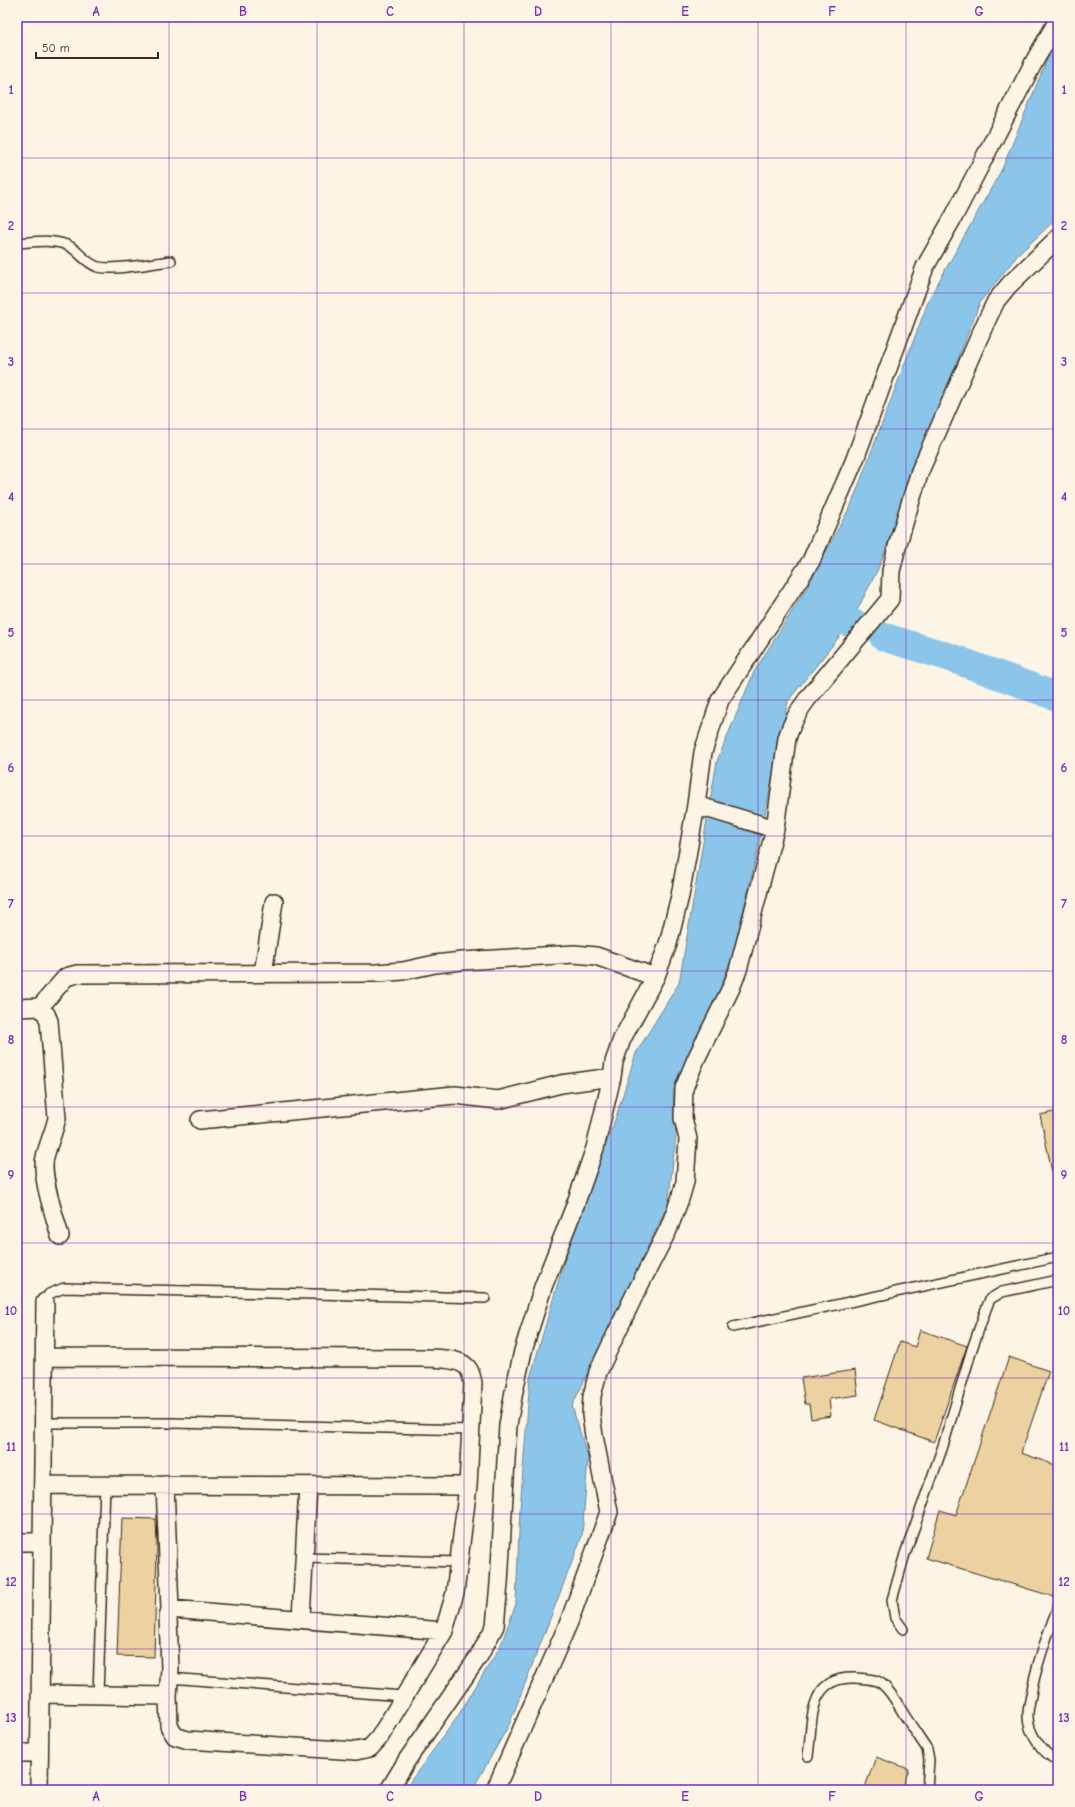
<svg xmlns="http://www.w3.org/2000/svg" width="1075" height="1807" viewBox="0 0 1075 1807" font-family="'Comic Neue',sans-serif">
  <style>
    .water { fill: #8bc6ea; stroke: #6b8898 }
    .lines { fill: none; stroke-linecap: round; stroke-linejoin: round }
    .river { stroke: #8bc6ea; stroke-width: 29 }
    .building { fill: #ecd2a1; stroke: #3b2a1e }
    .service-casing { stroke: #3b2a1e; stroke-width: 12 }
    .minor-casing { stroke: #3b2a1e; stroke-width: 20 }
    .service { stroke: #fcf5e5; stroke-width: 9 }
    .minor { stroke: #fcf5e5; stroke-width: 17 }
    .grid { fill: none; stroke: #7b2cbf; stroke-width: 1; stroke-opacity: 0.55 }
    .neatline { fill: none; stroke: #7b2cbf; stroke-width: 1.5 }
    .grid-label { font-size: 13px; text-anchor: middle; font-weight: bold; fill: #7b2cbf }
  </style>
  <rect width="100%" height="100%" fill="#fcf5e5"/>
  <filter id="ink" filterUnits="userSpaceOnUse"><feTurbulence type="fractalNoise" baseFrequency=".025" numOctaves="2"/><feDisplacementMap in="SourceGraphic" scale="8" xChannelSelector="R" yChannelSelector="G"/><feConvolveMatrix kernelMatrix="1 2 1 2 8 2 1 2 1" color-interpolation-filters="sRGB"/></filter>
  <g filter="url(#ink)">
    <path class="water" d="M1058 37V217L1017 256 980 302 878 569 851 622 788 701 758 848 733 954 705 1031 673 1092 676 1135 668 1205 572 1406 588 1458 582 1536 509 1725 472 1790H404L456 1719 500 1647 516 1604 520 1509 530 1378 574 1228 615 1120 636 1053 679 983 717 761 754 672 806 589 852 503 930 297 1002 169 1053 45Z"/>
    <g class="lines">
      <path class="river" d="M820 612 857 625
        M884 637 949 657 1058 697"/>
    </g>
    <path class="building" d="M1058 1111V1172H1052L1040 1115Z
      M920 1330 967 1346 934 1442 874 1420 900 1342 915 1347Z
      M1009 1357 1049 1371 1021 1453 1058 1466V1598L926 1558 940 1510 956 1515Z
      M855 1370 858 1395 829 1399 831 1416 811 1419 809 1404H805L801 1378Z
      M122 1518 156 1519 157 1546 154 1657 117 1656Z
      M876 1757 909 1769 902 1790H864Z"/>
    <g class="lines">
      <g class="service-casing">
        <path id="service" d="M17 243C35 242 55 238 71 247 80 253 86 263 98 267 115 271 152 263 171 261
          M45 1302 49 1294 64 1288 485 1298
          M733 1327 1058 1257
          M44 1423H172L471 1430
          M304 1558 459 1562
          M1058 1607C1047 1635 1036 1665 1031 1695 1030 1701 1028 1708 1028 1714 1027 1732 1042 1753 1058 1761
          M903 1629 895 1618 892 1600 905 1554 943 1446 972 1349 986 1309 990 1299 1002 1292 1058 1280
          M169 1678 403 1696
          M98 1695 105 1485
          M808 1756C813 1721 807 1676 855 1678 863 1679 875 1678 882 1684 892 1692 898 1705 905 1716 912 1727 920 1738 927 1749L929 1760 927 1790"/>
      </g>
      <g class="minor-casing">
        <path id="minor" d="M696 805 775 829
          M263 973 274 902
          M40 1007 46 1014 49 1021 57 1118C54 1132 48 1144 45 1157 40 1175 55 1217 60 1236
          M17 1008 40 1007 66 977 77 974 376 973 403 971 435 964 462 961 574 954 596 956 655 977
          M200 1120 455 1095 498 1100 561 1084 612 1077
          M44 1357 424 1358C437 1359 462 1357 469 1370 471 1373 472 1379 473 1383L468 1486 455 1593 444 1631 379 1738 370 1748 356 1751 188 1740 175 1736 169 1726 168 1696 170 1669 168 1618 170 1609 165 1485
          M43 1485 468 1486
          M17 1542H42
          M170 1609 444 1631
          M301 1619 308 1486
          M40 1694 168 1696
          M17 1753H39
          M39 1790 45 1302
          M389 1790 407 1760 479 1656 495 1626 499 1584 508 1425 514 1391 523 1351 543 1287 574 1208 595 1148 612 1077 614 1062 622 1039 656 976 668 944 680 896 696 805 703 752 720 700 811 561 855 459 925 267 954 216 1035 60 1058 20
          M495 1790 569 1622 609 1512 594 1436 591 1415 592 1396 598 1372 634 1296 668 1230 680 1199 685 1182 688 1139 683 1118 684 1088 696 1059 731 988 738 970 775 829 787 738C792 722 798 711 808 698L890 599 891 571 898 543 920 471 985 324 996 301 1009 285 1058 238"/>
      </g>
      <use href="#service" class="service"/>
      <use href="#minor" class="minor"/>
    </g>
  </g>
  <path class="grid" d="M169 17V1790M317 17V1790M464 17V1790M611 17V1790M758 17V1790M906 17V1790M17 158H1058M17 293H1058M17 429H1058M17 564H1058M17 700H1058M17 836H1058M17 971H1058M17 1107H1058M17 1243H1058M17 1378H1058M17 1514H1058M17 1649H1058"/>
  <rect width="1075" height="1807" fill="none" stroke="#fcf5e5" stroke-width="44"/>
  <path d="M36 52v6h122v-6" fill="none" stroke="#3b2a1e" stroke-width="2"/>
  <text x="42" y="52" font-size="12" fill="#3b2a1e" stroke="#fcf5e5" stroke-width="3" paint-order="stroke">50 m</text>
  <rect x="22" y="22" width="1031" height="1763" class="neatline"/>
  <g class="grid-label">
    <text x="96" y="16">A</text>
    <text x="243" y="16">B</text>
    <text x="390" y="16">C</text>
    <text x="538" y="16">D</text>
    <text x="685" y="16">E</text>
    <text x="832" y="16">F</text>
    <text x="979" y="16">G</text>
    <text x="11" y="94">1</text>
    <text x="1064" y="94">1</text>
    <text x="11" y="230">2</text>
    <text x="1064" y="230">2</text>
    <text x="11" y="366">3</text>
    <text x="1064" y="366">3</text>
    <text x="11" y="501">4</text>
    <text x="1064" y="501">4</text>
    <text x="11" y="637">5</text>
    <text x="1064" y="637">5</text>
    <text x="11" y="772">6</text>
    <text x="1064" y="772">6</text>
    <text x="11" y="908">7</text>
    <text x="1064" y="908">7</text>
    <text x="11" y="1044">8</text>
    <text x="1064" y="1044">8</text>
    <text x="11" y="1179">9</text>
    <text x="1064" y="1179">9</text>
    <text x="11" y="1315">10</text>
    <text x="1064" y="1315">10</text>
    <text x="11" y="1451">11</text>
    <text x="1064" y="1451">11</text>
    <text x="11" y="1586">12</text>
    <text x="1064" y="1586">12</text>
    <text x="11" y="1722">13</text>
    <text x="1064" y="1722">13</text>
    <text x="96" y="1801">A</text>
    <text x="243" y="1801">B</text>
    <text x="390" y="1801">C</text>
    <text x="538" y="1801">D</text>
    <text x="685" y="1801">E</text>
    <text x="832" y="1801">F</text>
    <text x="979" y="1801">G</text>
  </g>
</svg>
